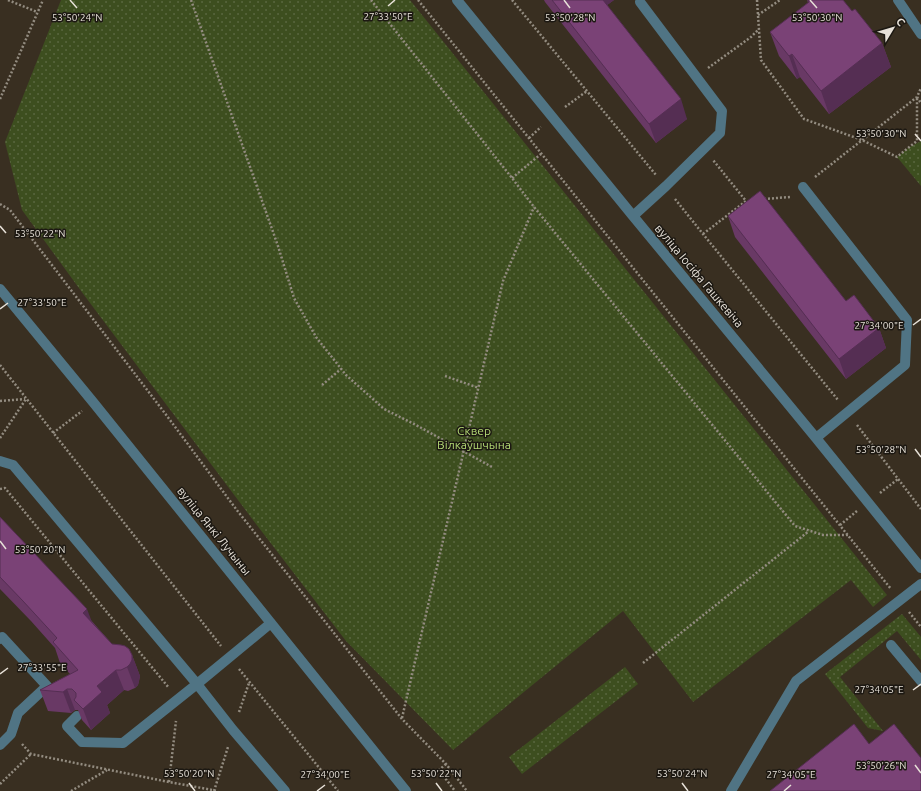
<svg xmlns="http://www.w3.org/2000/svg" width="921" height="791" viewBox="0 0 921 791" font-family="Ubuntu,sans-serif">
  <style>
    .grass { fill: url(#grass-dots) }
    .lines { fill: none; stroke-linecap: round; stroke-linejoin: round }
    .path { stroke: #938c80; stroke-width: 2.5; stroke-dasharray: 2 2; stroke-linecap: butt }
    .minor { stroke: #507484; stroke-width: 10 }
    .wall { fill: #693965 }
    .shaded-wall { fill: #552e53 }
    .building { fill: #7a4276; stroke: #552e53 }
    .ticks { fill: none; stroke: #e7e1d8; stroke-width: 1.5 }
    .labels { text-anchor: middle; stroke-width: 3; stroke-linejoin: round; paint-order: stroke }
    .street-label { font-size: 12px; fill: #e7e1d8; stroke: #1c1812 }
    .park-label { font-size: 12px; fill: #b3d974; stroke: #1c1812 }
    .ticks-label { font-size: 10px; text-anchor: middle; fill: #e7e1d8; stroke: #1c1812; stroke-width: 3; stroke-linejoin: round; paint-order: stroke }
  </style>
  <defs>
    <pattern id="grass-dots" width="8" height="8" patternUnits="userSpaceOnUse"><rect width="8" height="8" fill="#3d4e1f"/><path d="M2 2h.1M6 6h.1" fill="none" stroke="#59673f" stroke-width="1.8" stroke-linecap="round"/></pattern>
  </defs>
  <rect width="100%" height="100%" fill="#392f21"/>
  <path class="grass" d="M61 0H410L887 595 873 607 851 580 693 702 623 611 453 750 346 641 256 524 84 295 22 210 5 142Z
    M921 141V186L897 157 908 148Z
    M902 614 921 637V660L897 631 840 677 883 731 868 728 825 674Z
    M625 667 638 684 522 774 509 757Z"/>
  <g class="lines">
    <path class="path" d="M8 0 37 12
      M191 0 278 246 294 298 316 337 346 375 384 409 416 425 492 467
      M371 0 512 178 534 207 795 526 823 535H848
      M418 0 891 589
      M512 0 656 175
      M757 0 761 60 804 119 862 140 897 157 917 141V97
      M758 15 780 0
      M708 68 751 37 759 29
      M917 97 921 103
      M0 99 43 0
      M565 107 587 91
      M529 138 541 127
      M815 177 917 97 921 88
      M512 178 541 154
      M675 199 703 234 838 400
      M764 199 790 197 791 196
      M0 204 10 210 167 416 236 509 402 719 446 764 467 791
      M703 234 746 201 713 160
      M0 365 221 646
      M445 376 479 388
      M322 385 341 369
      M0 401 25 399
      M857 425 921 509
      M53 433 82 411
      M0 438 26 399
      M0 489 5 488 169 688
      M880 493 898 479
      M840 525 857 511
      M909 612 921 627
      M643 663 809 531
      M239 669 338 791
      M239 712 249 683
      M402 718 503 281 534 207
      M22 744 31 754 169 782 218 791
      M446 764 439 770 455 791
      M169 782 176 721
      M0 784 31 754
      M71 791 107 770
      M214 791 228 747"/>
    <path class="minor" d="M457 0 633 216 816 438 921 568
      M898 0 921 34
      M803 187 907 320 905 365 816 438
      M633 216 666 186 720 133 722 111 640 2
      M0 289 93 402 406 791
      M0 461 13 465 197 684 233 730 285 791
      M0 639 2 637 47 686 18 713 11 734 0 745
      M891 645 921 681
      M77 716 67 726 82 742 123 743 197 684 271 623
      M731 791 796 681 921 584"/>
  </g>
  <path class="wall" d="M544 0H614L607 5 687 119 656 143 545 2Z
    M807 0 852 11 882 43 891 67 829 114 800 77 797 79 779 56 770 32 808 3Z
    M728 216 846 301 879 328 886 348 846 379 735 237Z
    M0 517 112 644 132 655 140 676 139 681 138 685 135 688 128 691 124 690 107 705 110 713 91 730 82 720 78 710H75L71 713 48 711 40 690 70 674 60 663 55 648 31 621 0 589Z"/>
  <path class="shaded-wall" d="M599 0H614L602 9Z
    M882 43 891 67 829 114 821 91Z
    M792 54 800 77 797 79 789 56Z
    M681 99 687 119 656 143 649 124Z
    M879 328 886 348 846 379 839 359Z
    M87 609 95 630 83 613Z
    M132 655 140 676 139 681 138 685 135 688 127 667Z
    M116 670 124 690 107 705 110 713 91 730 83 709 97 686Z
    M67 689 75 710 71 713 63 692Z"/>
  <path class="building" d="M552 0H603L681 99 649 124Z
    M808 0H843L852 11 855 9 882 43 821 91 792 54 789 56 770 32 809 2Z
    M760 191 846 301 854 295 879 328 839 359 728 216Z
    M0 517 87 609 83 613 112 644 121 645 125 646 129 649 132 655V660L130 664 127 667 121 670H116L97 686 102 692 83 709 74 700 76 697V693L72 689H67L63 692 40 690 78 670 53 642 57 638 23 601 0 577Z
    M854 724 869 744 894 724 921 758V791H770Z"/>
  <path class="ticks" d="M70 0 77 8M564 0 570 8M810 0 817 8M388 6 395 0M915 134 921 141M0 226 6 233M0 309 8 303M913 325 921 319M915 449 921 457M0 541 6 549M0 674 8 668M913 690 921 684M915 765 921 773M189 783 195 791M436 783 442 791M682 783 688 791M317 791 325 785M784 791 791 785"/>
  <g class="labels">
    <g class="street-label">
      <text transform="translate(699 276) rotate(50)" y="4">вуліца Іосіфа Гашкевіча</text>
      <text transform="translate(214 531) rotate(51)" y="4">вуліца Янкі Лучыны</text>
    </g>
    <g class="park-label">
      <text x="474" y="435">Сквер<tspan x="474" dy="14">Вілкаўшчына</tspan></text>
    </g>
  </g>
  <g class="ticks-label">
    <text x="388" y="20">27°33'50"E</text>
    <text x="570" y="21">53°50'28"N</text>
    <text x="817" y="21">53°50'30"N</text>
    <text x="77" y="21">53°50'24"N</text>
    <text x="881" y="137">53°50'30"N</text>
    <text x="40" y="237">53°50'22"N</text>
    <text x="42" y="306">27°33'50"E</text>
    <text x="879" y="329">27°34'00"E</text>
    <text x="881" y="453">53°50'28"N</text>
    <text x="40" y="553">53°50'20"N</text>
    <text x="42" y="671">27°33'55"E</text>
    <text x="879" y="693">27°34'05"E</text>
    <text x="881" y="769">53°50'26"N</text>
    <text x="189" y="777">53°50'20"N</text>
    <text x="436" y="777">53°50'22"N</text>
    <text x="682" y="777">53°50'24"N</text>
    <text x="325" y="778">27°34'00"E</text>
    <text x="791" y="778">27°34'05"E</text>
  </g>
  <g transform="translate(893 28) rotate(52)" stroke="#1c1812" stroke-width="3" paint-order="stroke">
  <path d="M0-3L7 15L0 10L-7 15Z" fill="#e7e1d8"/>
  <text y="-6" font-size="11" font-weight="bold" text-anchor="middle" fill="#e7e1d8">С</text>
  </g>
</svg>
